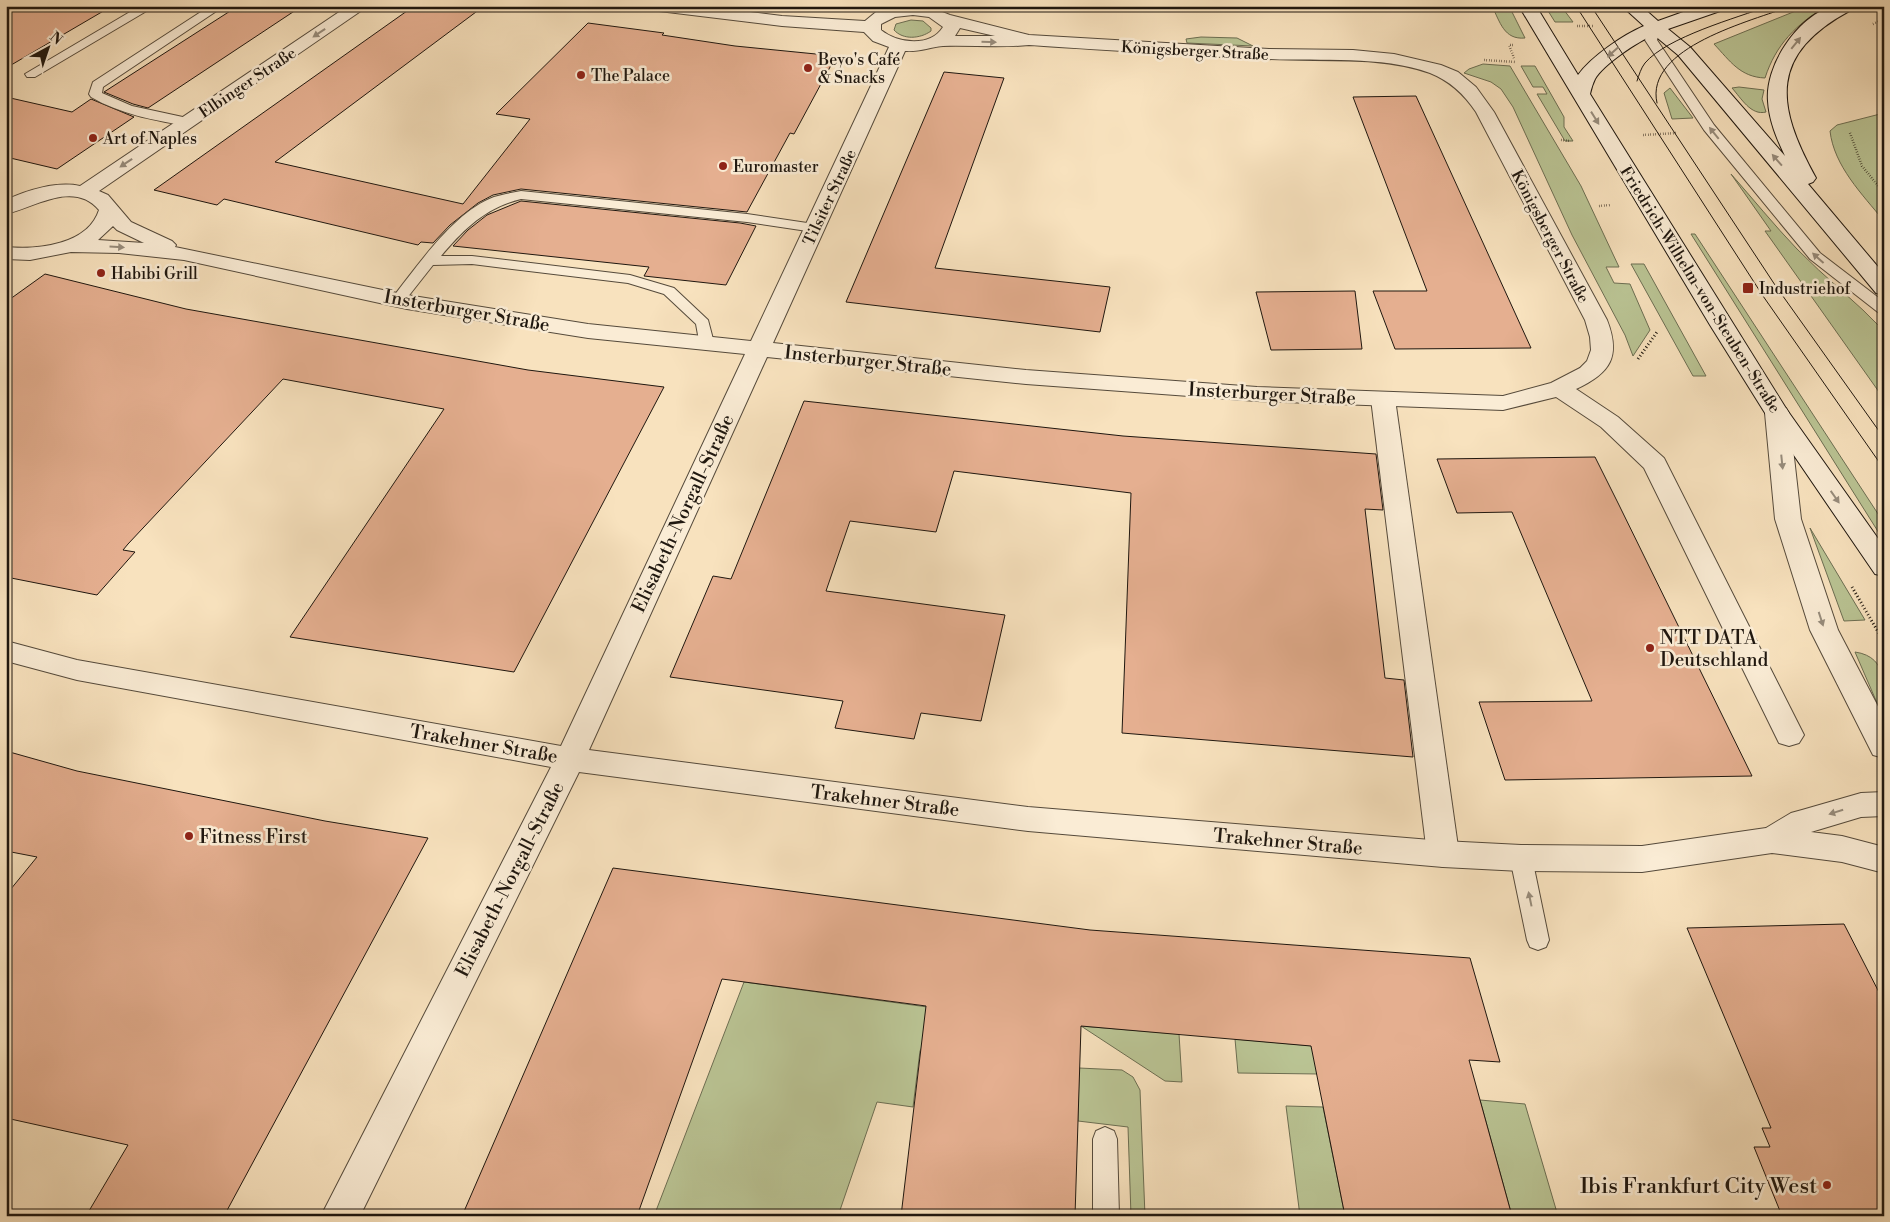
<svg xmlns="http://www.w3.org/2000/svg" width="1890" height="1222" viewBox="0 0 1890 1222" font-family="'Libre Bodoni',serif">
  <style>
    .green { fill: #bac494; stroke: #6c6e52 }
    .building { fill: #e5af90; stroke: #1f170f }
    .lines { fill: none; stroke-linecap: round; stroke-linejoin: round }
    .service-casing { stroke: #554a3b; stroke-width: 2 }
    .pedestrian-casing { stroke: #554a3b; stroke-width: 2 }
    .minor-casing { stroke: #554a3b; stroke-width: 2 }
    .secondary-casing { stroke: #1f170f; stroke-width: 2 }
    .path-far1 { stroke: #1f170f; stroke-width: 2.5; stroke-dasharray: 0.5 2; stroke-linecap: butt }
    .path { stroke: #1f170f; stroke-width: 3; stroke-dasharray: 1 2.5; stroke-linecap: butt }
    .service { fill: #faecd5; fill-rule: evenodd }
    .pedestrian { fill: #faecd5; fill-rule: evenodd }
    .minor { fill: #faecd5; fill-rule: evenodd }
    .secondary { fill: #faecd5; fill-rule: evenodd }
    .tram { stroke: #1f170f; stroke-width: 1 }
    .oneway { fill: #978c7c }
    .poi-dot { fill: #8f2418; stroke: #faecd5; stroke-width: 2 }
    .labels { text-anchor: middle; stroke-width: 5; stroke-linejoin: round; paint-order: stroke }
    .far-street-label { font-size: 16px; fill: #1f170f; stroke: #faecd5 }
    .far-poi-label { font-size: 16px; fill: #1f170f; stroke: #faecd5; text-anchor: start }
    .street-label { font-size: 19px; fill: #1f170f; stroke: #faecd5 }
    .poi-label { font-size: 19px; fill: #1f170f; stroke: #faecd5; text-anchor: start }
    .near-poi-label { font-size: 22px; fill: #1f170f; stroke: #faecd5; text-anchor: end }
  </style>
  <rect width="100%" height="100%" fill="#f8e2be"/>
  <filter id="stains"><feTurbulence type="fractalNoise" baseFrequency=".004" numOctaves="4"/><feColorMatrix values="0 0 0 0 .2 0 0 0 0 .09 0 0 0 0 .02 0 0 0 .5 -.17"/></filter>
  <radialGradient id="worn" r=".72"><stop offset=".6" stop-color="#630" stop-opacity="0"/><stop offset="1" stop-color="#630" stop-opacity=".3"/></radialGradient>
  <path class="green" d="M1492 6H1509L1525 38C1504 40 1500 22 1492 6Z
    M1545 6H1561L1573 22H1555Z
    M1808 6H1826C1796 25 1776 44 1765 78 1740 77 1730 61 1714 44Z
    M911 20 923 21 931 28V31C920 39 903 40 894 30L896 24Z
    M1201 37 1237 38 1253 46 1187 43 1186 39Z
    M1483 64 1510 66 1581 186 1619 267H1606L1614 283 1630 284 1650 330 1633 356 1625 335 1572 235 1513 107 1501 89 1491 82 1464 73 1469 69Z
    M1521 66H1535L1564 117V127L1573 141H1565L1537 94H1547L1543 87H1533Z
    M1739 87 1764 90 1762 99 1766 112C1751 116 1741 98 1732 88Z
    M1670 88 1693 118 1672 119 1664 93Z
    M1884 113V221C1862 194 1834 166 1830 131L1837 125Z
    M1731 174C1753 199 1774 225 1797 249 1825 278 1857 302 1884 331V399L1765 231H1771Z
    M1691 234H1695L1884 523V541Z
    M1631 264H1644L1706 376H1693Z
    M1810 528 1865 620 1844 621Z
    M1855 652C1890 657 1884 690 1884 719Z
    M744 982 942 1009 920 1051 913 1107 877 1102 838 1216H654Z
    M1081 1026 1179 1034 1182 1082 1165 1081Z
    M1235 1039 1314 1046 1319 1074 1238 1073Z
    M1079 1068 1122 1070 1133 1077 1140 1090 1145 1216H1131L1128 1127 1078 1121Z
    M1480 1100 1525 1104 1558 1216H1512Z
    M1286 1106 1323 1107 1345 1216H1300Z"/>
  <path class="building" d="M6 6H112L6 68Z
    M238 6H302L148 108 133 104 104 92Z
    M414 6H484L275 162 463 204 530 119 496 114 588 23 664 33 662 35 735 46 836 56 794 134 790 133 747 212 521 189 493 195 478 203 450 225 433 243 421 242 418 245 224 199 217 205 154 190Z
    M944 72 1004 78 935 268 1110 287 1100 332 846 302Z
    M1416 96 1531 348 1395 349 1373 291H1427L1353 97Z
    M6 97 72 112 91 99 134 117 57 169 6 157Z
    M521 201 740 223 756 226 726 285 644 276 649 267 453 246 468 230 487 215Z
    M45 274 186 309 528 370 664 387 514 672 290 637 444 409 283 379 128 544 123 550 135 552 97 595 6 577V302Z
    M1355 291 1362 349 1271 350 1256 292Z
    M804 401 1123 436 1376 454 1383 510 1365 509 1385 678 1404 680 1413 757 1122 733 1131 493 954 471 936 532 850 521 826 591 1005 615 981 721 921 713 914 739 835 728 843 701 670 677 713 576 731 579Z
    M1595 457 1619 505 1752 776 1505 780 1479 702 1592 701 1512 512 1457 513 1437 459Z
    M6 751 77 771 325 821 428 838 224 1216H86L128 1145 6 1118V895L37 857 6 851Z
    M613 868 1090 930 1470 958 1500 1062 1469 1060 1512 1216H1345L1311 1046 1081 1026 1075 1216H901L926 1006 722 979 637 1216H462Z
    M1844 924 1884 1002V1216H1782L1754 1147H1770L1762 1128H1771L1687 928Z"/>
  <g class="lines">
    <g class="service-casing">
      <path id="service" d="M140 6H155L35 77H27L25 74Z
        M210 6H224L103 87 102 93 132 106 192 119 194 122 192 125 187 126C153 120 120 114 91 97L89 94 93 82Z
        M1655 24 1661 28 1657 40 1714 125 1820 253 1884 302V315L1879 313 1810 259 1704 130 1645 40 1649 28Z
        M521 191 747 214 814 224 819 225 821 228 819 231 814 232 747 222 521 199C485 208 464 229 441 256H472L630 275 674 288 708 320 714 343 712 346H700L696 324 664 294 628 283 472 264 433 265 403 303H393L390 300 393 297C419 264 454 212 494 197 503 194 512 193 521 191Z
        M1521 849 1529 852 1532 858 1549 940 1546 947 1538 950 1530 947 1527 940 1510 858 1513 852Z
        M1105 1127 1114 1131 1117 1139 1119 1216H1093V1139L1096 1131Z"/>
    </g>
    <g class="pedestrian-casing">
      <path id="pedestrian" d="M1383 392 1391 394 1395 399 1459 854 1454 863 1443 867 1432 863 1427 854 1371 399 1375 394Z"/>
    </g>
    <g class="minor-casing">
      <path id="minor" d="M348 6H368L99 191 108 195 131 222 172 241 176 245 175 247 407 295 588 324 751 341 889 47 873 41 864 32 782 26 659 11 653 10 651 6H703L782 16 865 21 876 12 892 7 927 6 950 15 1029 35 1269 49 1353 50 1394 54 1441 65 1458 72 1476 87 1494 112 1607 320C1621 356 1611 373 1576 389L1618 417 1664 458 1804 735 1799 743 1789 746 1779 743 1644 468 1601 427 1556 397 1503 410 1257 401 1026 384 767 357 589 750 1028 807 1443 841 1521 845 1642 846 1766 828 1791 813 1802 810 1861 793 1884 792V816L1861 817 1811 832 1842 836 1884 847V873L1842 862 1772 853 1642 872 1521 871 1443 867 1028 831 579 772 360 1216H321L551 767 77 680 6 661V641L77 660 561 746 745 354 588 338 407 309 184 260 119 253 71 252 30 260 6 259V247C37 250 88 245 99 210 74 180 35 207 6 214V200C27 190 57 181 80 186ZM913 15 929 17 943 27C930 48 897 43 881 30V24L895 17ZM960 28 995 36H955ZM1029 45C1109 50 1188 56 1268 59 1321 62 1379 55 1430 73 1450 81 1464 94 1476 112L1585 320 1590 337 1591 350 1587 361 1580 368 1551 383 1503 396 1257 387 1026 370 773 343 905 51C920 52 930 47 943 46 972 45 1000 48 1029 45ZM113 226 117 230 144 243 98 240Z
        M1777 406 1786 408 1789 413 1801 519 1838 630 1884 718V758L1873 755 1810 630 1775 519 1765 413 1768 408Z"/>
    </g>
    <g class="secondary-casing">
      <path id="secondary" d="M1519 6H1536L1578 75C1592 56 1623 35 1644 26L1622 6H1641L1658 21 1700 6H1725L1723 10 1668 29 1690 47 1785 156C1777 139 1769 121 1768 101 1765 66 1796 19 1830 7 1837 5 1846 6 1853 6L1851 10C1769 54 1775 104 1816 178L1813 182 1808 184 1884 274V295L1876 293 1678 55 1654 35C1638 41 1603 65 1595 79 1593 83 1591 89 1590 94L1787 410 1884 547V576L1875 574 1765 413 1710 325Z"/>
    </g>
    <path class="path-far1" d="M1873 24 1884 19
      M1577 26H1593
      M1513 45H1509L1514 58
      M1484 60 1516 62
      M1850 133 1862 166 1884 193
      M1643 135 1677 133
      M1561 140 1571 141
      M1599 206 1611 205"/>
    <path class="path" d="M1638 359 1657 332
      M1852 587 1884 642"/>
    <use href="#service" class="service"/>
    <use href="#pedestrian" class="pedestrian"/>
    <use href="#minor" class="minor"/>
    <use href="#secondary" class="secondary"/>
    <path class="tram" d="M1576 6 1763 296 1884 469
      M1591 6 1775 285 1884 438
      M1637 81C1639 75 1641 68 1645 63 1667 37 1736 18 1769 6
      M1657 103C1644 47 1752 21 1791 6"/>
  </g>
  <defs><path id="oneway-solid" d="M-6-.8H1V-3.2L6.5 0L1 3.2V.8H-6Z" transform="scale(1.25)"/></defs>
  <g class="oneway">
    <use href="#oneway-solid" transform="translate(319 33) rotate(146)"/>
    <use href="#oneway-solid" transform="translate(989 42) rotate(2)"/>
    <use href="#oneway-solid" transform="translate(1796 43) rotate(-51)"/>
    <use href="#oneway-solid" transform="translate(1613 52) rotate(138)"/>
    <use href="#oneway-solid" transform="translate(1595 118) rotate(58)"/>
    <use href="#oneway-solid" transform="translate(1714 133) rotate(-129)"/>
    <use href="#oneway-solid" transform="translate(1777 160) rotate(-131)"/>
    <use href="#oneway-solid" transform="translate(126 163) rotate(146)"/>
    <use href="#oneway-solid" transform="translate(117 247) rotate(3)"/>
    <use href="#oneway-solid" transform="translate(1818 258) rotate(-138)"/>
    <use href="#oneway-solid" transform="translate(1782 462) rotate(84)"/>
    <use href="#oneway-solid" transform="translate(1835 497) rotate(55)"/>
    <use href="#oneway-solid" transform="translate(1821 619) rotate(72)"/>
    <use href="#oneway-solid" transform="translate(1836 812) rotate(163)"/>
    <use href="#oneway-solid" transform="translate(1530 899) rotate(-102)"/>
  </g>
  <g class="poi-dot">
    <circle cx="808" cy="68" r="5"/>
    <circle cx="581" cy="75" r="5"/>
    <circle cx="93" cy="138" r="5"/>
    <circle cx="723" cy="166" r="5"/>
    <circle cx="101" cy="273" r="5"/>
    <rect x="1742" y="282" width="12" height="12" rx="2.5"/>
    <circle cx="1650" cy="648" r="5"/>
    <circle cx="189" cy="836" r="5"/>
    <circle cx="1827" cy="1185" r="5"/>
  </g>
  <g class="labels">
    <g class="far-street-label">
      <text transform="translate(1195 50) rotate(3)" y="6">Königsberger Straße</text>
      <text transform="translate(247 82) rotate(-34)" y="6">Elbinger Straße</text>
      <text transform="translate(829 197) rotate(-65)" y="6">Tilsiter Straße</text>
      <text transform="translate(1551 236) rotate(62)" y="6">Königsberger Straße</text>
      <text transform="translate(1701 289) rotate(58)" y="6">Friedrich-Wilhelm-von-Steuben-Straße</text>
    </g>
    <g class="far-poi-label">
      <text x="818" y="65">Beyo's Café<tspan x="818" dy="18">&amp; Snacks</tspan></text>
      <text x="591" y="81">The Palace</text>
      <text x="103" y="144">Art of Naples</text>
      <text x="733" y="172">Euromaster</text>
      <text x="111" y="279">Habibi Grill</text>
      <text x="1759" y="294">Industriehof</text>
    </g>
    <g class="street-label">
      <text transform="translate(467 310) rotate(10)" y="7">Insterburger Straße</text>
      <text transform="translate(868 360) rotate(6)" y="7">Insterburger Straße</text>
      <text transform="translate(1272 393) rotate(3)" y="7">Insterburger Straße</text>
      <text transform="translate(682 513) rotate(-65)" y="7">Elisabeth-Norgall-Straße</text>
      <text transform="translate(484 743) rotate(10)" y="7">Trakehner Straße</text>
      <text transform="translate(885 800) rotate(7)" y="7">Trakehner Straße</text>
      <text transform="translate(1288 841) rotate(5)" y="7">Trakehner Straße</text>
      <text transform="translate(509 879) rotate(-63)" y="7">Elisabeth-Norgall-Straße</text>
    </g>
    <g class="poi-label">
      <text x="1660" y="644">NTT DATA<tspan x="1660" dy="22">Deutschland</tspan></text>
      <text x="199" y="843">Fitness First</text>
    </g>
    <g class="near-poi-label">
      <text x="1817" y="1193">Ibis Frankfurt City West</text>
    </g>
  </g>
  <rect width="1890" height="1222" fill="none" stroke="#f8e2be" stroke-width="25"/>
  <rect x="8" y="8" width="1875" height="1207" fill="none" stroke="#1f170f" stroke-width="2.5"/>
  <rect x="12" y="12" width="1865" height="1197" fill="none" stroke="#1f170f"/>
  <g transform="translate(48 48) rotate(40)" stroke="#faecd5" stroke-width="4" paint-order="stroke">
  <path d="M0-4L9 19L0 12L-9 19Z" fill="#1f170f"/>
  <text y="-8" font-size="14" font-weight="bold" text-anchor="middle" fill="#1f170f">N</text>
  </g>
  <rect width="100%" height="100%" filter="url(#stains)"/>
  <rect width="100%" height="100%" fill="url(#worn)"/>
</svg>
